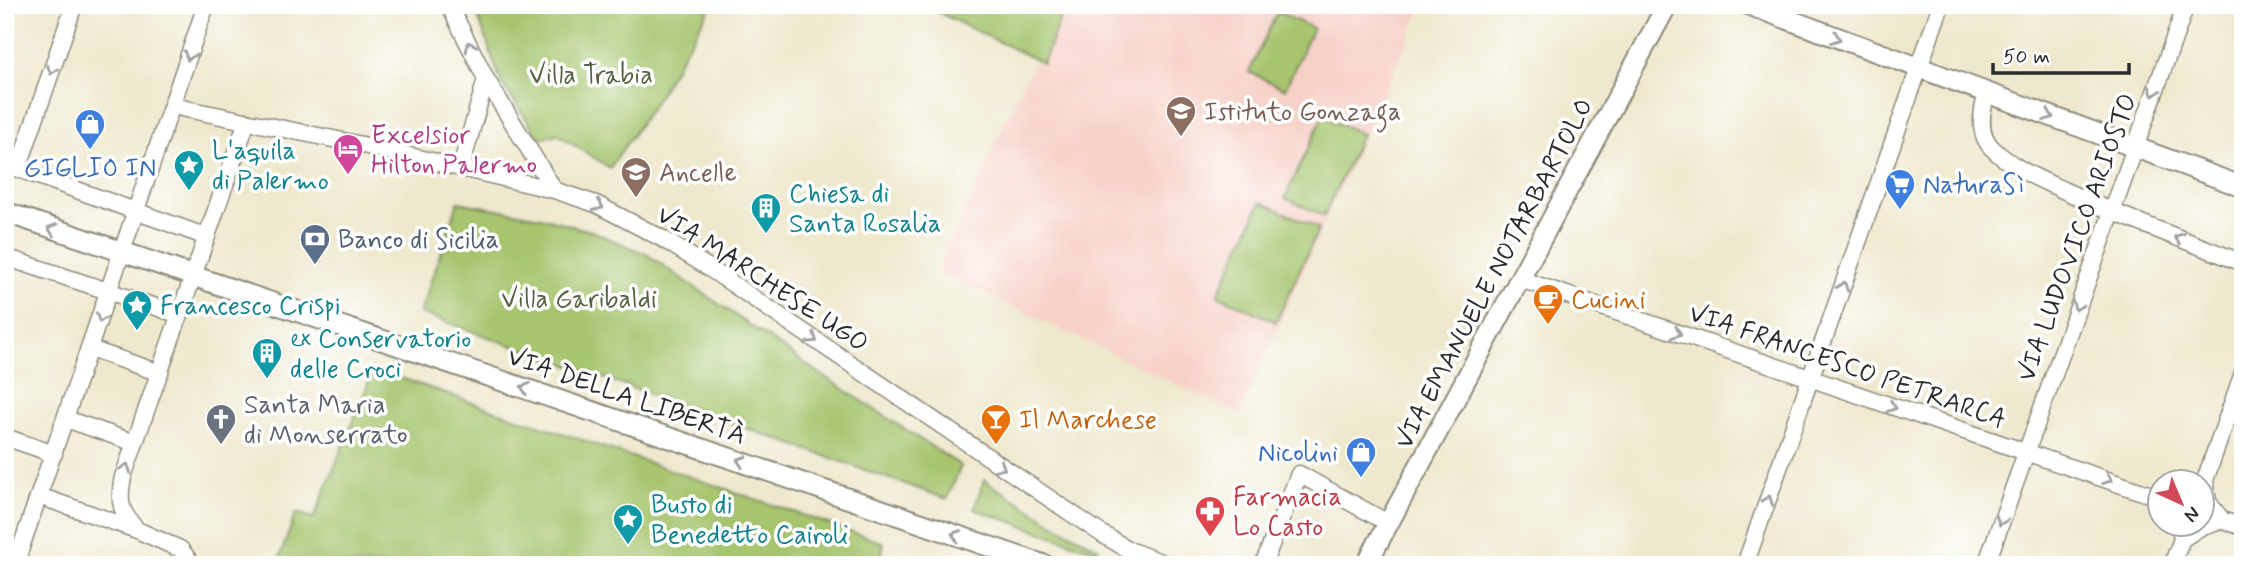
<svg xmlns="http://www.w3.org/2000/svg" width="2248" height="570" viewBox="0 0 2248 570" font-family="Mynerve,sans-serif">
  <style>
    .built { fill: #f7d1c7 }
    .green { fill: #a6c56e; stroke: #68784c; stroke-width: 2 }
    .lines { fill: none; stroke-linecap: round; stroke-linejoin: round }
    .minor-casing { stroke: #8c8a7c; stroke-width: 19 }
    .tertiary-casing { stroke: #8c8a7c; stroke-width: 23 }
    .minor { stroke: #fff; stroke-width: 16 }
    .tertiary { stroke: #fff; stroke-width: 19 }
    .oneway { stroke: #a0a0a0 }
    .labels { text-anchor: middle; stroke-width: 7; stroke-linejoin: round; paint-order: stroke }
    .park-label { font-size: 26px; fill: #566142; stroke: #fff }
    .education-label { font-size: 26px; fill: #785e54; stroke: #fff; text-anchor: start }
    .hotel-label { font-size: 26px; fill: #b23c85; stroke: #fff; text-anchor: start }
    .culture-label { font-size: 26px; fill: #0d838f; stroke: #fff; text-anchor: start }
    .shop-label { font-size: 26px; fill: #366cbe; stroke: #fff }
    .street-label { font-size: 26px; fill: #2b2b2b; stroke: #fff }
    .service-label { font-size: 26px; fill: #4e5e75; stroke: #fff; text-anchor: start }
    .food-label { font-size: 26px; fill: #c56008; stroke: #fff; text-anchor: start }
    .worship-label { font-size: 26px; fill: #5b616d; stroke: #fff; text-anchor: start }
    .health-label { font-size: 26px; fill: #be3a42; stroke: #fff; text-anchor: start }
  </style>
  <rect width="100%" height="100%" fill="#fff"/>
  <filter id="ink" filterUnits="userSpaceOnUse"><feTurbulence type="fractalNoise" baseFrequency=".0143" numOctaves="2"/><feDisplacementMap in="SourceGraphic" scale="14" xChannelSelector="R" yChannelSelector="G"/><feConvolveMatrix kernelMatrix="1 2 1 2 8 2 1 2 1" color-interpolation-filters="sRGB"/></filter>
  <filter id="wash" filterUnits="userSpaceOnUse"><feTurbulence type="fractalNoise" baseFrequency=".00686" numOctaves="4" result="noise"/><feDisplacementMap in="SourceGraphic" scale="28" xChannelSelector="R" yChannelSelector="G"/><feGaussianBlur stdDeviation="1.57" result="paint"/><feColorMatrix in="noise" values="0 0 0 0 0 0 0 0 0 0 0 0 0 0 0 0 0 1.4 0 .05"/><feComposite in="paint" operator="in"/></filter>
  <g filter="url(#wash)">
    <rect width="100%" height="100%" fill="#eee8cc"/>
    <path class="built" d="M1060 5H1423L1239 414 937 271Z"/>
    <path class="green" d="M474 5H712L656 100 610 168 557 134 540 139 501 82Z
      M923 5H1065L1043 63Z
      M1277 12 1313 28 1285 89 1249 72Z
      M1323 116 1362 134 1324 216 1285 198Z
      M458 202 541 217 594 232 646 254 822 375 961 466 947 499 420 313Z
      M1261 202 1319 228 1276 322 1218 295Z
      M374 369 884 543 879 565H277L296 513 314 518Z
      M984 480 1064 530 1098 548 1099 552 974 509Z"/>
  </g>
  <g filter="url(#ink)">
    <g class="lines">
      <g class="minor-casing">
        <path id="minor" d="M449 5 486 79 554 190
          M1987 94C1981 112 1977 134 1993 149 2011 167 2039 179 2063 190 2121 217 2182 239 2243 263
          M172 106 372 147 554 190 596 204 663 239 706 266 1102 534 1129 550 1168 565
          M5 164 207 237
          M461 167 486 79
          M18 169 74 5
          M5 257 180 315
          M1520 279 2160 498
          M90 349 160 373
          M66 419 135 443
          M5 437 54 454
          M39 496 137 530 180 549 193 565
          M2222 520 2208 502 2205 480 2243 373
          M2222 520 2243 527
          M137 530C120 512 118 501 123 477L247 121
          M2182 539 2202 526 2222 520
          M15 565 206 5
          M1263 565 1299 474 1388 523
          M1745 565 1941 5
          M1986 565 2186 5
          M2172 565 2182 539 2179 524"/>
      </g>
      <g class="tertiary-casing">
        <path id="tertiary" d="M1749 5 2243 187
          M5 212 1044 565
          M1366 565 1667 5"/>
      </g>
      <use href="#minor" class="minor"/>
      <use href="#tertiary" class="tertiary"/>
    </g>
    <defs><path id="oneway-chevron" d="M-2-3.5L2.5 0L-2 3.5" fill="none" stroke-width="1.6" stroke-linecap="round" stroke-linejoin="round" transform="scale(1.75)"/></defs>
    <g class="oneway">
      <use href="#oneway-chevron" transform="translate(1836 38) rotate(20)"/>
      <use href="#oneway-chevron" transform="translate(470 46) rotate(-117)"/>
      <use href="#oneway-chevron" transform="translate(189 56) rotate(108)"/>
      <use href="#oneway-chevron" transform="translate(52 70) rotate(109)"/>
      <use href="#oneway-chevron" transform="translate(2154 92) rotate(110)"/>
      <use href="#oneway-chevron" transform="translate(2049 116) rotate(20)"/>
      <use href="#oneway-chevron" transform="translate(599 206) rotate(24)"/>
      <use href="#oneway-chevron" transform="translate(52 229) rotate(-161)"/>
      <use href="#oneway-chevron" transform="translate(2179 238) rotate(-159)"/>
      <use href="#oneway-chevron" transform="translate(1843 286) rotate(-71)"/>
      <use href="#oneway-chevron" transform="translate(2077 306) rotate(110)"/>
      <use href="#oneway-chevron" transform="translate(101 318) rotate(109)"/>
      <use href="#oneway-chevron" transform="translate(1677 333) rotate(19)"/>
      <use href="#oneway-chevron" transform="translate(813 339) rotate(34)"/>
      <use href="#oneway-chevron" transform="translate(525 388) rotate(-161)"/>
      <use href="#oneway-chevron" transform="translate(1892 407) rotate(18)"/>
      <use href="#oneway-chevron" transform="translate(741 461) rotate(-161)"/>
      <use href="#oneway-chevron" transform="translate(1001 467) rotate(34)"/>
      <use href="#oneway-chevron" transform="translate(126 468) rotate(-71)"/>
      <use href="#oneway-chevron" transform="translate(2108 479) rotate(19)"/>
      <use href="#oneway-chevron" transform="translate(1768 500) rotate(-70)"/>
      <use href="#oneway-chevron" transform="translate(2001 521) rotate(109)"/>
      <use href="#oneway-chevron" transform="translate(956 535) rotate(-161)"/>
    </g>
  </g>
  <defs>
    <g id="school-pin" transform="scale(1.575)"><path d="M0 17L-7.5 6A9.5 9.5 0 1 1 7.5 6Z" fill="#8d6e63" stroke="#fff"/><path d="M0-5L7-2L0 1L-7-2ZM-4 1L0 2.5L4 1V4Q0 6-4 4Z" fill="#fff"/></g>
    <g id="shop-pin" transform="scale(1.575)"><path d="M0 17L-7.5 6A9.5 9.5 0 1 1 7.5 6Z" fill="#3f7fe0" stroke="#fff"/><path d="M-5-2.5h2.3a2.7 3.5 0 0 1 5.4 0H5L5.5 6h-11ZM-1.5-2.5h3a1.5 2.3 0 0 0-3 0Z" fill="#fff"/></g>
    <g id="hotel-pin" transform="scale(1.575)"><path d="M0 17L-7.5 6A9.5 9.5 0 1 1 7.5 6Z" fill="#d1479c" stroke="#fff"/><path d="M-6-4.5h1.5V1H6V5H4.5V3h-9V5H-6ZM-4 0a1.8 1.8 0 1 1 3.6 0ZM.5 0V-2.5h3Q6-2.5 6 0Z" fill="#fff"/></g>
    <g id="sight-pin" transform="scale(1.575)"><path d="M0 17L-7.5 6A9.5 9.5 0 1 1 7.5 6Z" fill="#0f9aa8" stroke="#fff"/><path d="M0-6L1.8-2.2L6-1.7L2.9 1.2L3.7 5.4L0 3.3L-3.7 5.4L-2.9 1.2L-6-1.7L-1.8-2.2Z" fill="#fff"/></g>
    <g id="supermarket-pin" transform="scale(1.575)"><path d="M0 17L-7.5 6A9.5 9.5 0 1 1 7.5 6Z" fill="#3f7fe0" stroke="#fff"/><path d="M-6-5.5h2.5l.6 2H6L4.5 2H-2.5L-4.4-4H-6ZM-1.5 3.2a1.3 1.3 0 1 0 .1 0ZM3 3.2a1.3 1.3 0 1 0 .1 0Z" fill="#fff"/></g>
    <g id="building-pin" transform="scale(1.575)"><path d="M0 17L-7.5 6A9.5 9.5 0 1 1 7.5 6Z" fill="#0f9aa8" stroke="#fff"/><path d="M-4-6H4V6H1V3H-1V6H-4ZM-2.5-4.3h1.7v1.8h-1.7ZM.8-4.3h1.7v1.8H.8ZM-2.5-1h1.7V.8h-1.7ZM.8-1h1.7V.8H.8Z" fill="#fff"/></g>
    <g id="bank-pin" transform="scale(1.575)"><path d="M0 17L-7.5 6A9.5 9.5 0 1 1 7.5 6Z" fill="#5c6f8a" stroke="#fff"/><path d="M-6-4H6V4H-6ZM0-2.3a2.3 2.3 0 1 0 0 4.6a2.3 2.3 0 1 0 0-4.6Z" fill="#fff"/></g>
    <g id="cafe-pin" transform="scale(1.575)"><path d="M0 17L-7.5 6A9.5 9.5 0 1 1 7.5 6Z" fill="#e8710a" stroke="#fff"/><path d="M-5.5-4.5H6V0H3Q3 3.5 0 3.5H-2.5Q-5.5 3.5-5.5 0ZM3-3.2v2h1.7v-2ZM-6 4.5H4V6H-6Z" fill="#fff"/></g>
    <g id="church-pin" transform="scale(1.575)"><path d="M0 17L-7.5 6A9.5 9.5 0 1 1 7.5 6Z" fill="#6b7280" stroke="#fff"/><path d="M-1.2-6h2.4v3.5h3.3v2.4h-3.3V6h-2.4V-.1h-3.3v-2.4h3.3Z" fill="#fff"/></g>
    <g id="bar-pin" transform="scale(1.575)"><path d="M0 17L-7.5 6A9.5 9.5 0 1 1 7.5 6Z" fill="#e8710a" stroke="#fff"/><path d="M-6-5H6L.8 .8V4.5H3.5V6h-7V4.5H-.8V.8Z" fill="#fff"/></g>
    <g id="pharmacy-pin" transform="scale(1.575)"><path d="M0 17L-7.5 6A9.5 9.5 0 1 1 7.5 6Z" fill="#e0444e" stroke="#fff"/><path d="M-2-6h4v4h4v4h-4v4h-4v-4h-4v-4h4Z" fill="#fff"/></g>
  </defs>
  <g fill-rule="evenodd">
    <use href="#school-pin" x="1181" y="111"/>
    <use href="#shop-pin" x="90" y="124"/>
    <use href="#hotel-pin" x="348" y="149"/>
    <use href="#sight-pin" x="189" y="165"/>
    <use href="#school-pin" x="636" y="172"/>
    <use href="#supermarket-pin" x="1900" y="184"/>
    <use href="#building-pin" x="766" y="208"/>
    <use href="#bank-pin" x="315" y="239"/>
    <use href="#cafe-pin" x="1548" y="299"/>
    <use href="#sight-pin" x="137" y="305"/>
    <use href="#building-pin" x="267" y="353"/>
    <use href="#church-pin" x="221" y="419"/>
    <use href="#bar-pin" x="996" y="419"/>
    <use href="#shop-pin" x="1361" y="452"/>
    <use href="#pharmacy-pin" x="1210" y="511"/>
    <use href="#sight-pin" x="628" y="519"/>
  </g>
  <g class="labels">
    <g class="park-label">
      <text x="591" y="83">Villa Trabia</text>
      <text x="579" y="307">Villa Garibaldi</text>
    </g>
    <g class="education-label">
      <text x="1204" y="120">Istituto Gonzaga</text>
      <text x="659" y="181">Ancelle</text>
    </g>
    <g class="hotel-label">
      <text x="371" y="143">Excelsior<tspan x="371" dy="30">Hilton Palermo</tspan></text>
    </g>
    <g class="culture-label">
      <text x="212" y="159">L'aquila<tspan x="212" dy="30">di Palermo</tspan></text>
      <text x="789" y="202">Chiesa di<tspan x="789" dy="30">Santa Rosalia</tspan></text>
      <text x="160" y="314">Francesco Crispi</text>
      <text x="290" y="347">ex Conservatorio<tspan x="290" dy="30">delle Croci</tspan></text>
      <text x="651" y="513">Busto di<tspan x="651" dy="30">Benedetto Cairoli</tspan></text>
    </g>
    <g class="shop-label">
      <text x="90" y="176">GIGLIO IN</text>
      <text x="1923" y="193" text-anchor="start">NaturaSì</text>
      <text x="1338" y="461" text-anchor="end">Nicolini</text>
    </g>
    <g class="street-label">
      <text transform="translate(2076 237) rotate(-70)" y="9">VIA LUDOVICO ARIOSTO</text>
      <text transform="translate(1493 273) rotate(-62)" y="9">VIA EMANUELE NOTARBARTOLO</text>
      <text transform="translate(763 278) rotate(33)" y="9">VIA MARCHESE UGO</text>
      <text transform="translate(1848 365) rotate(19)" y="9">VIA FRANCESCO PETRARCA</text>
      <text transform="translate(627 395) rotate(19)" y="9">VIA DELLA LIBERTÀ</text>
    </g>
    <g class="service-label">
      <text x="338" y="248">Banco di Sicilia</text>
    </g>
    <g class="food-label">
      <text x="1571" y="308">Cucini</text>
      <text x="1019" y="428">Il Marchese</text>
    </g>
    <g class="worship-label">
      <text x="244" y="413">Santa Maria<tspan x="244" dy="30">di Monserrato</tspan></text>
    </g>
    <g class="health-label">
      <text x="1233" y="505">Farmacia<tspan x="1233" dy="30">Lo Casto</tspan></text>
    </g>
  </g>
  <rect width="2248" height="570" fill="none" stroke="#fff" stroke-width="28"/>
  <g transform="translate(2181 503) rotate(136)"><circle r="33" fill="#ffffff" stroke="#aaaaaa" stroke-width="2"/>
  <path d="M0-5L12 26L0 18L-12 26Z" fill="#d1495b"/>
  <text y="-10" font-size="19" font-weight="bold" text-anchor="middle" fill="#2b2b2b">N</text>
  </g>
  <path d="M1993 63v10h136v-10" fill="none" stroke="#2b2b2b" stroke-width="3.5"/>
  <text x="2003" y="63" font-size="21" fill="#2b2b2b" stroke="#ffffff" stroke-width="5" paint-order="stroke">50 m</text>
</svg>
